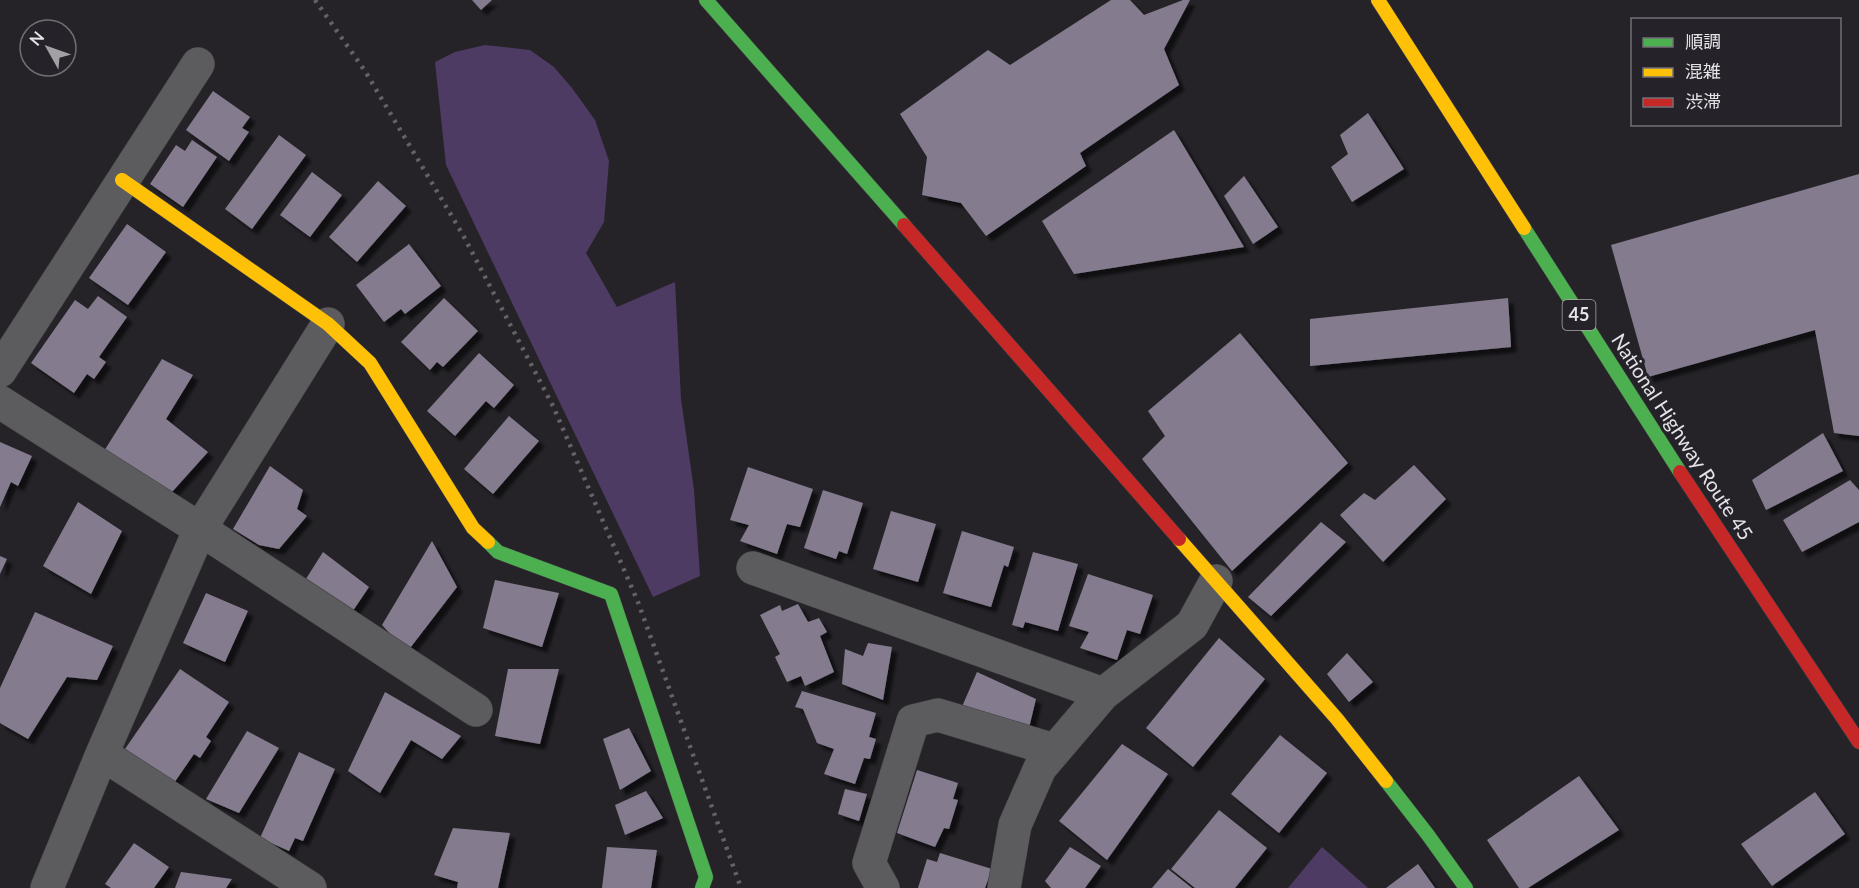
<svg xmlns="http://www.w3.org/2000/svg" width="1859" height="888" viewBox="0 0 1859 888" font-family="Lato,'Noto Sans JP',sans-serif">
  <style>
    .green { fill: #4e3b63 }
    .building { fill: #847c8e; filter: url(#shadow) }
    .lines { fill: none; stroke-linecap: round; stroke-linejoin: round }
    .street-casing { stroke: #424044; stroke-width: 34 }
    .fast-casing { stroke: #424044; stroke-width: 15 }
    .slow-casing { stroke: #424044; stroke-width: 15 }
    .jam-casing { stroke: #424044; stroke-width: 15 }
    .street { stroke: #5c5b5e; stroke-width: 33 }
    .fast { stroke: #4caf50; stroke-width: 14 }
    .slow { stroke: #ffc107; stroke-width: 14 }
    .jam { stroke: #c62828; stroke-width: 14 }
    .rail { stroke: #636264; stroke-width: 4.5; stroke-dasharray: 3 6; stroke-linecap: butt }
    .labels { text-anchor: middle; stroke-width: 6; stroke-linejoin: round; paint-order: stroke }
    .shield { fill: #252229; stroke: #aba9af; stroke-width: 1.5 }
    .shield-label { font-size: 18px; font-weight: bold; fill: #e5e3e8 }
    .street-label { font-size: 20px; fill: #e5e3e8; stroke: #252229 }
  </style>
  <defs>
    <filter id="shadow"><feDropShadow dx="5.5" dy="5.5" stdDeviation="1.5" flood-color="#0009"/></filter>
  </defs>
  <rect width="100%" height="100%" fill="#252328"/>
  <path class="green" d="M485 45 530 50 554 67 572 88 595 120 609 161 604 222 586 253 617 307 675 282 681 399 694 490 700 576 653 597 446 165 435 62 455 52Z
    M1322 847 1368 888H1288Z"/>
  <path class="building" d="M472 0H492L481 10Z
    M1111 0H1130L1144 15 1183 0H1190L1164 49 1179 85 1080 153 1086 166 986 236 961 203 922 195 927 157 900 114 988 50 1010 65Z
    M213 91 250 117 242 128 249 132 229 161 186 130Z
    M1368 113 1404 169 1352 202 1331 167 1348 154 1340 135Z
    M1174 130 1244 247 1074 274 1042 221Z
    M279 135 306 155 252 229 225 209Z
    M192 140 217 157 183 207 150 184 176 145 185 151Z
    M312 172 342 195 310 237 280 215Z
    M1859 174V436L1834 433 1815 330 1648 377 1611 245Z
    M1244 176 1278 227 1253 244 1224 196Z
    M378 181 406 206 357 262 329 237Z
    M127 224 166 252 128 305 89 278Z
    M409 244 441 286 405 314 401 309 384 322 356 285Z
    M98 296 127 317 99 357 106 362 94 379 87 374 74 393 31 363 75 300 88 309Z
    M444 298 478 331 443 367 437 362 430 370 401 342Z
    M1508 298 1511 347 1310 366V319Z
    M1240 333 1348 463 1232 571 1142 459 1165 436 1148 411Z
    M479 353 514 385 494 408 486 401 455 436 427 411Z
    M162 359 193 375 166 419 208 452 172 492 104 451Z
    M509 416 539 441 493 494 464 469Z
    M1823 433 1843 471 1766 510 1752 480Z
    M0 442 32 456 18 486 11 482 0 507Z
    M1414 465 1446 499 1383 562 1340 515 1364 493 1375 500Z
    M270 466 303 490 297 509 307 516 279 549 259 545 233 529Z
    M748 467 813 489 800 527 787 524 777 554 740 541 749 525 730 520Z
    M1850 480 1859 490V522L1802 552 1783 520Z
    M823 490 863 503 847 554 839 551 836 559 804 548Z
    M78 502 122 531 91 594 43 566Z
    M891 511 936 524 918 582 873 569Z
    M1321 522 1346 542 1271 616 1248 597Z
    M962 531 1014 547 1008 567 1004 565 991 607 943 593Z
    M432 541 457 587 407 652 382 625Z
    M323 552 369 587 344 624 297 593Z
    M1033 552 1078 564 1058 631 1025 622 1023 628 1012 625Z
    M0 556 7 559 0 574Z
    M1088 574 1153 595 1140 634 1127 630 1117 660 1080 648 1089 632 1069 626Z
    M495 580 559 593 542 647 483 628Z
    M206 593 248 611 225 662 183 643Z
    M798 604 808 622 819 618 827 632 820 636 834 672 805 686 801 676 787 682 775 657 780 654 760 615 780 605 782 611Z
    M35 612 113 646 97 680 67 677 28 739 0 723V688Z
    M1219 638 1265 679 1193 767 1146 728Z
    M868 643 892 647 883 700 842 684 845 649 863 656Z
    M1347 653 1373 682 1349 702 1327 674Z
    M180 669 229 702 206 737 211 741 200 758 194 754 174 783 125 749Z
    M508 669H559L540 744 495 736Z
    M977 672 1036 699 1028 732 961 709Z
    M802 691 876 713 869 737 876 739 870 759 864 758 855 784 824 774 834 749 817 743 803 709 795 707Z
    M385 692 461 736 442 759 411 740 380 793 348 771Z
    M629 728 651 771 620 790 603 739Z
    M247 731 279 748 239 813 206 799Z
    M1280 735 1327 773 1279 833 1231 794Z
    M1122 744 1168 774 1107 860 1059 821Z
    M299 752 335 769 303 841 295 838 289 851 260 838Z
    M917 770 958 783 953 799 958 800 949 829 944 828 935 847 897 833Z
    M1579 776 1619 830 1528 888H1519L1487 840Z
    M845 789 867 794 859 821 838 814Z
    M646 791 663 818 625 835 615 805Z
    M1815 792 1845 834 1772 886 1741 844Z
    M1219 810 1267 848 1235 888H1195L1171 869Z
    M453 828 510 833 498 888H457L458 882 434 875Z
    M134 843 169 867 154 888H111L105 884Z
    M607 847 657 850 651 888H602Z
    M1070 847 1101 866 1085 888H1051L1045 881Z
    M940 853 992 869 985 888H918L927 859 937 862Z
    M1418 864 1435 888H1386Z
    M1168 869 1192 888H1152Z
    M181 872 232 879 226 888H175Z"/>
  <g class="lines">
    <g class="street-casing">
      <path id="street" d="M0 371 198 64
        M0 402 200 529 476 710
        M753 568 1103 694
        M102 754 310 888
        M47 888 102 754 200 529 328 324
        M883 888 869 863 913 721 938 715 1054 750
        M1004 888 1015 825 1040 768 1103 694 1192 625 1216 581"/>
    </g>
    <g class="fast-casing">
      <path id="fast" d="M706 0 904 225
        M1524 228 1680 472
        M488 542 498 552 611 594 706 877 702 888
        M1386 781 1428 835 1466 888"/>
    </g>
    <g class="slow-casing">
      <path id="slow" d="M1378 0 1524 228
        M122 180 328 324 370 363 473 528 488 542
        M1179 539 1337 719 1386 781"/>
    </g>
    <g class="jam-casing">
      <path id="jam" d="M904 225 1179 539
        M1680 472 1859 742"/>
    </g>
    <use href="#street" class="street"/>
    <use href="#fast" class="fast"/>
    <use href="#slow" class="slow"/>
    <use href="#jam" class="jam"/>
    <path class="rail" d="M315 0 365 71 463 235 553 406 638 602 741 888"/>
  </g>
  <g class="labels">
    <rect class="shield" x="1562.5" y="300" width="33" height="30" rx="4.5"/>
    <g class="shield-label">
      <text x="1579" y="321">45</text>
    </g>
    <g class="street-label">
      <text transform="translate(1682 437) rotate(57)" y="7">National Highway Route 45</text>
    </g>
  </g>
  <rect x="1631" y="18" width="210" height="108" fill="#252229" stroke="#726f75" stroke-width="1.5"/>
  <rect x="1643" y="38" width="30" height="9" fill="#4caf50" stroke="#726f75" stroke-width="1.5"/>
  <text x="1685" y="48" font-size="18" fill="#e5e3e8">順調</text>
  <rect x="1643" y="68" width="30" height="9" fill="#ffc107" stroke="#726f75" stroke-width="1.5"/>
  <text x="1685" y="78" font-size="18" fill="#e5e3e8">混雑</text>
  <rect x="1643" y="98" width="30" height="9" fill="#c62828" stroke="#726f75" stroke-width="1.5"/>
  <text x="1685" y="108" font-size="18" fill="#e5e3e8">渋滞</text>
  <g transform="translate(48 48) rotate(310)"><circle r="28" fill="#252229" stroke="#726f75" stroke-width="1.5"/>
  <path d="M0-4.5L10 22L0 15L-10 22Z" fill="#a2a0a5"/>
  <text y="-9" font-size="16" font-weight="bold" text-anchor="middle" fill="#e5e3e8">N</text>
  </g>
</svg>
